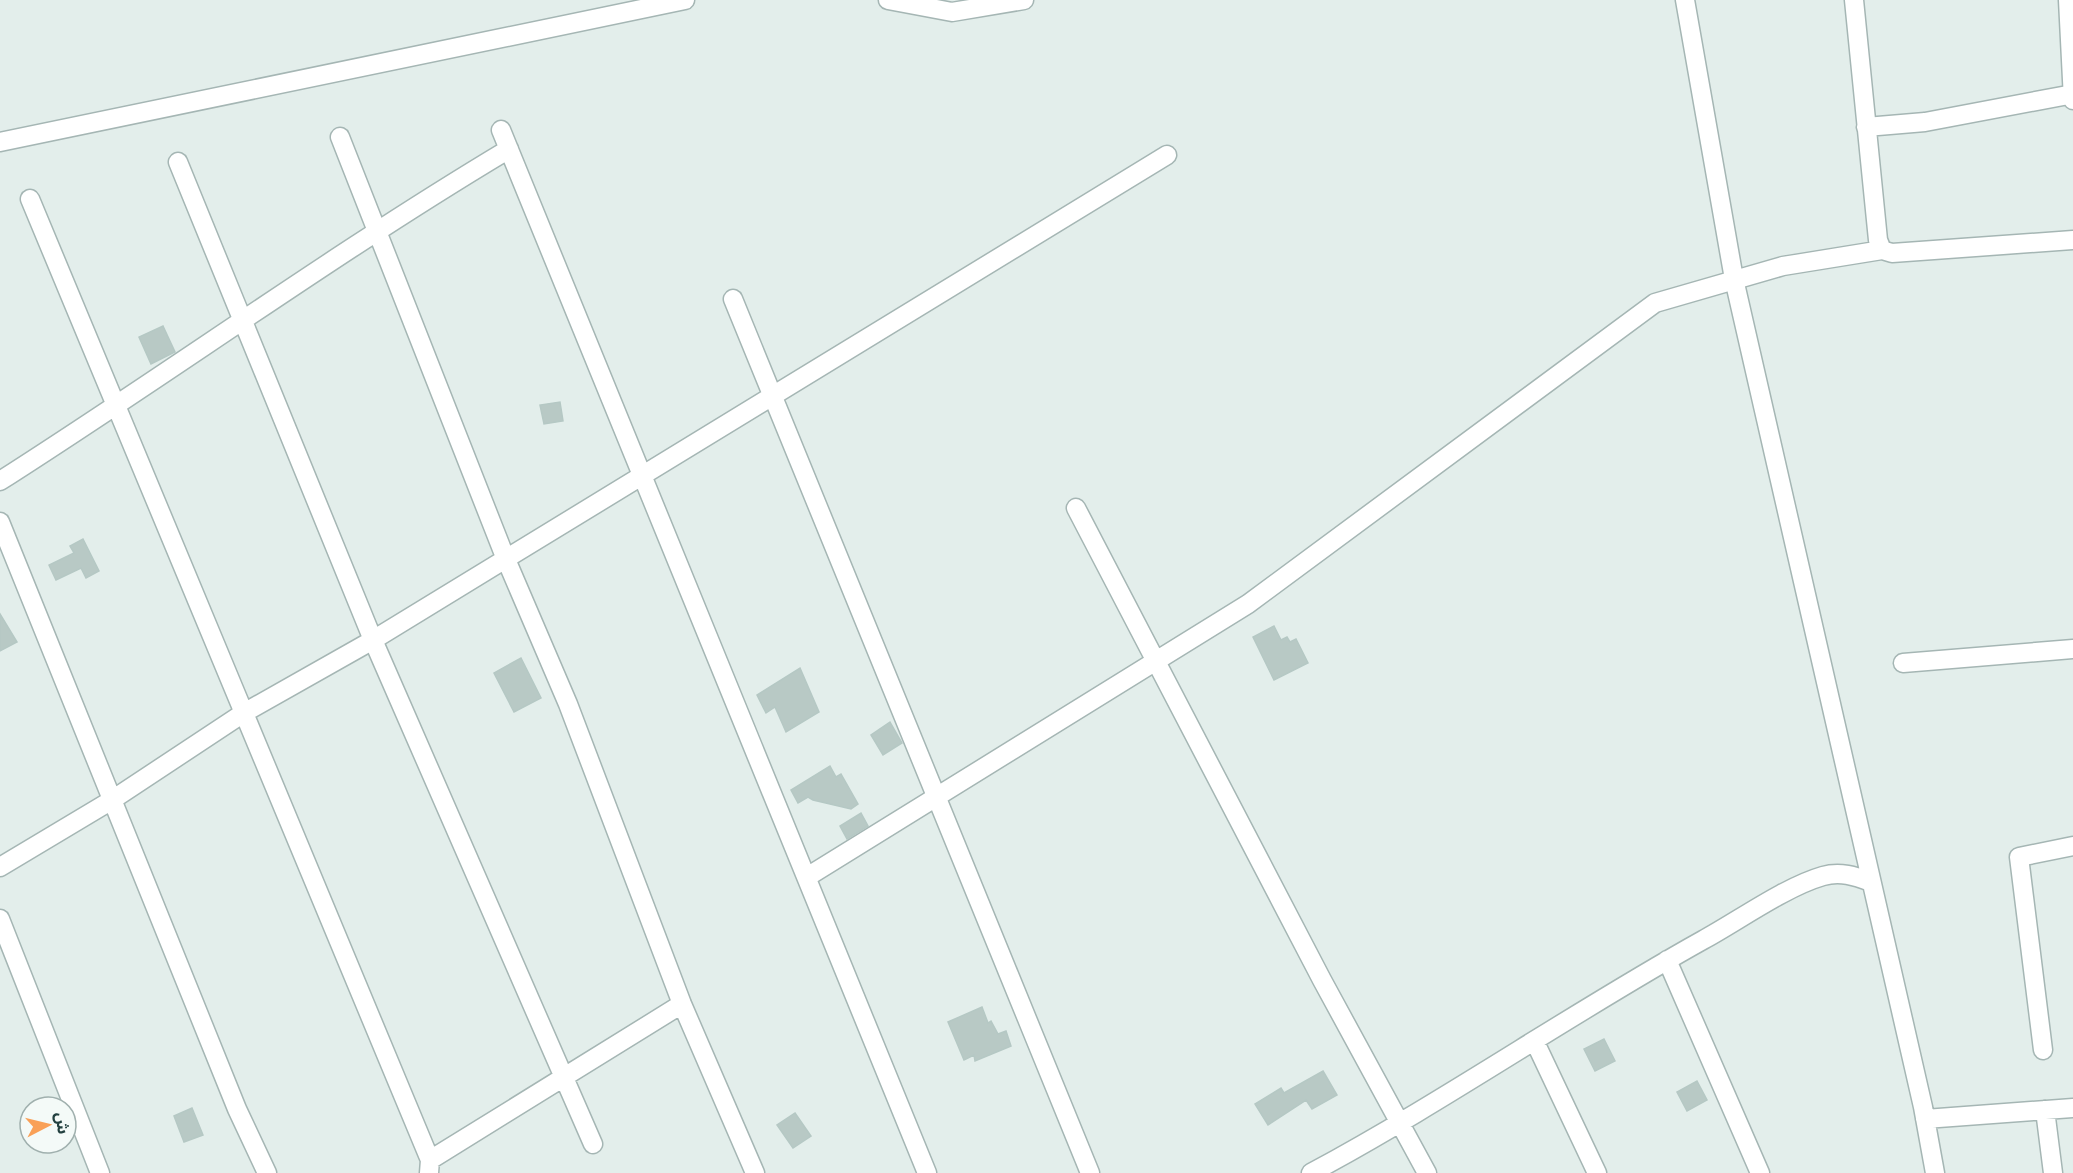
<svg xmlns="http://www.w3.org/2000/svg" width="2073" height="1173" viewBox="0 0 2073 1173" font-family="'Titillium Web','Noto Sans Arabic',sans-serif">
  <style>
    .building { fill: #b8c9c5; stroke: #b5c8c4; stroke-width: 1.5 }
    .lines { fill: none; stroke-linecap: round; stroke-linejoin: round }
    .minor-casing { stroke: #a5b6b4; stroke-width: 21 }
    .minor { stroke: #fff; stroke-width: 18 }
  </style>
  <rect width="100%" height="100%" fill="#e3eeeb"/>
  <path class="building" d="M163 326 175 352 151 364 139 337Z
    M560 402 563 421 544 424 540 405Z
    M83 539 99 571 86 578 81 568 56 580 49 565 74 553 70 546Z
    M0 614 17 642 0 651Z
    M1274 626 1281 640 1287 637 1290 642 1296 639 1308 663 1274 680 1253 637Z
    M521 658 541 698 514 712 494 673Z
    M800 668 819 712 786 732 775 707 766 713 757 695Z
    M890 722 902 743 883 755 871 735Z
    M830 766 836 777 841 774 858 804 851 809 813 800 808 797 798 803 791 790Z
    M861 813 868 826 847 839 840 826Z
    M982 1007 988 1023 991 1021 998 1034 1006 1031 1011 1046 975 1061 974 1055 964 1060 948 1022Z
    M1604 1039 1615 1061 1595 1071 1584 1049Z
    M1323 1071 1337 1095 1312 1109 1306 1100 1268 1125 1255 1104 1281 1088 1284 1093Z
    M1697 1081 1707 1100 1687 1111 1677 1092Z
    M192 1108 203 1135 184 1142 174 1116Z
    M795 1113 811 1136 793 1148 777 1125Z"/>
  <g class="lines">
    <g class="minor-casing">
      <path id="minor" d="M888 0 952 12 1024 0
        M1685 0 1734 279 1923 1107 1935 1173
        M1854 0 1878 240 1882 250
        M2068 0 2073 100
        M1866 127 1925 122 2073 94
        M501 130 927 1173
        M340 137 505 557 568 704 682 1004 755 1173
        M0 142 685 0
        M178 162 373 640 593 1144
        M30 199 430 1160
        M733 299 1090 1173
        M0 481C171 372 335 253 509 149
        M1076 508 1322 980 1427 1173
        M0 522 237 1109 267 1173
        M1903 663 2073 649
        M0 867 112 800 242 714 373 640 1167 155
        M807 877 1248 604 1655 303 1783 266 1882 250 1892 253 2073 240
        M0 919 100 1173
        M1667 960 1760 1173
        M1535 1042 1597 1173
        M2043 1050 2019 857 2073 846
        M2045 1110 2053 1173
        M1925 1119 2073 1108
        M429 1173 430 1160 682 1004
        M1311 1173C1445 1101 1570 1014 1703 940 1738 921 1785 887 1823 876 1840 871 1855 876 1871 882"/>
    </g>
    <use href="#minor" class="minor"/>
  </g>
  <g transform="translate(48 1125) rotate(83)"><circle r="28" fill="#f4faf8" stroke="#a0b0ae" stroke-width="1.5"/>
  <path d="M0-4.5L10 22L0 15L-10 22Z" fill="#f9a057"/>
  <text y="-9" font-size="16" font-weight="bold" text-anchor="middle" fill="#22403f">ش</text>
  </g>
</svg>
